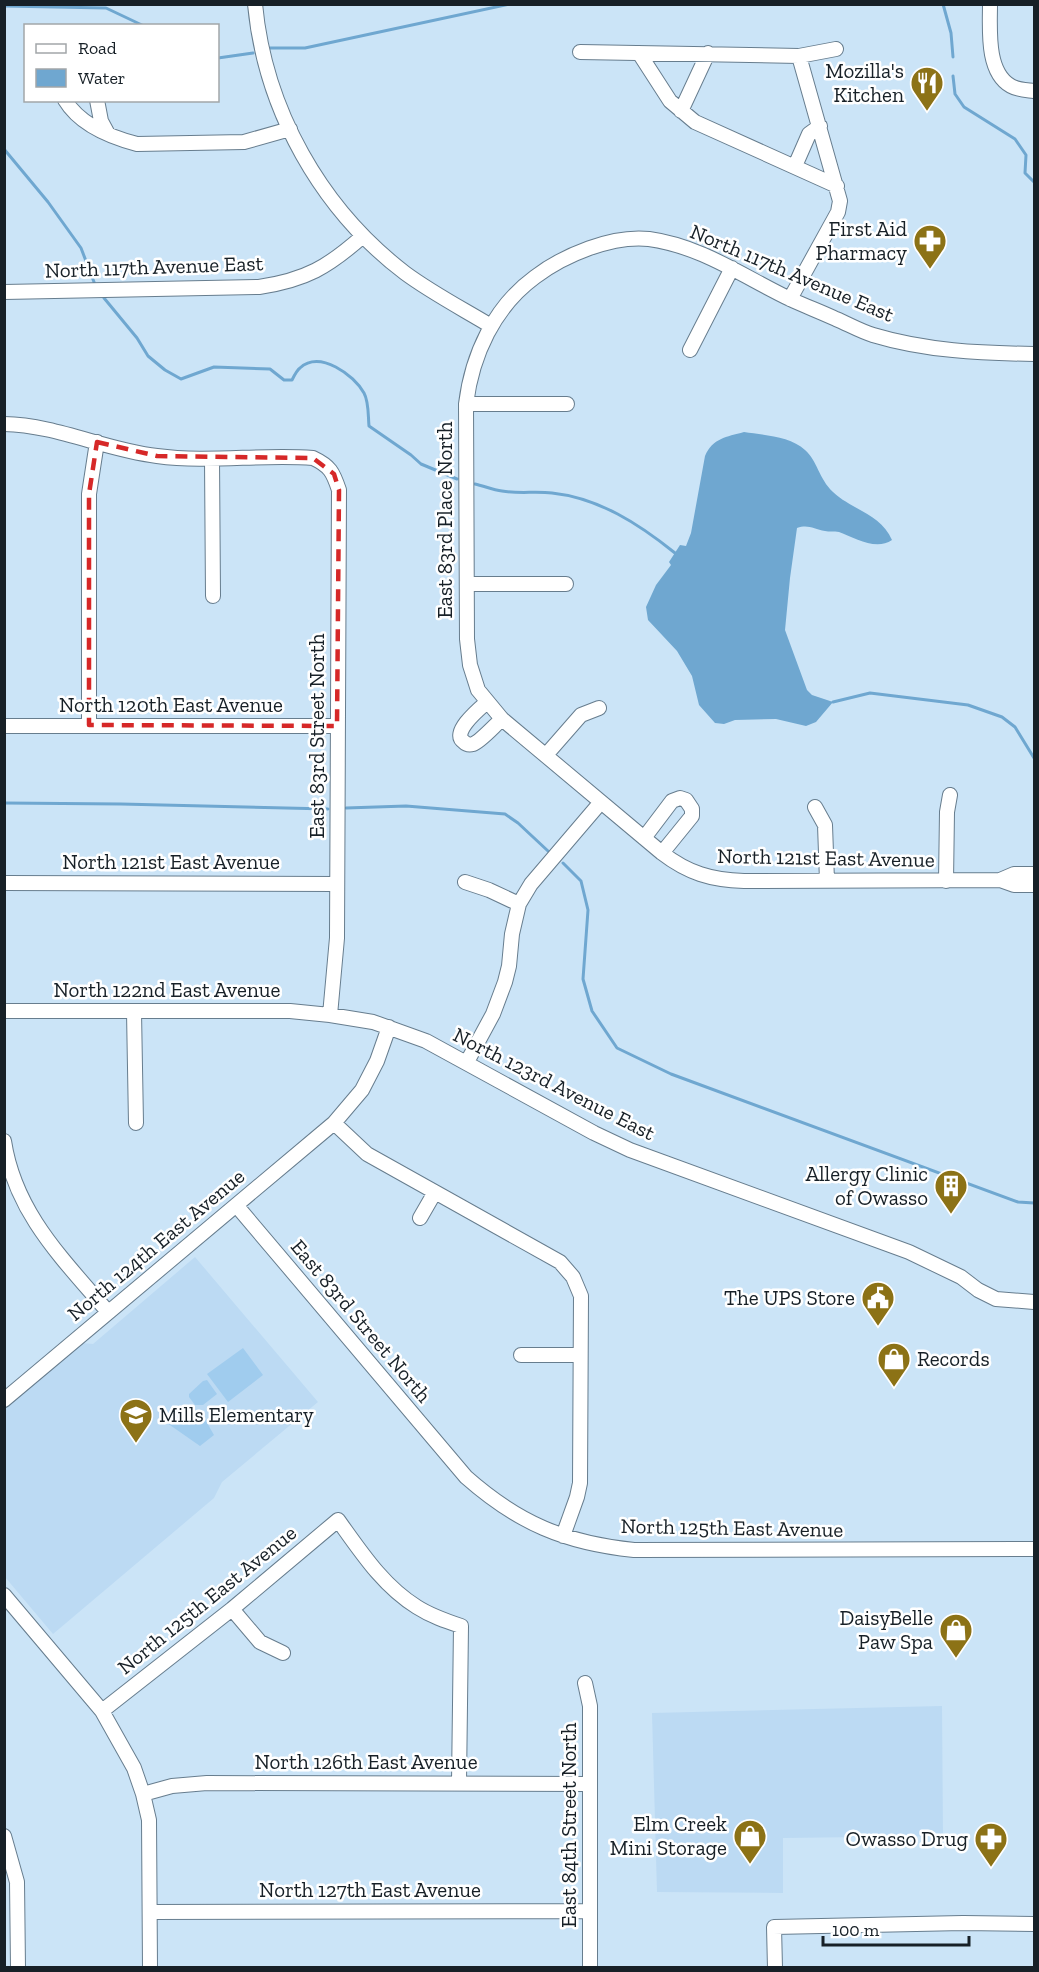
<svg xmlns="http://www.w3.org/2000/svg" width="1039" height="1972" viewBox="0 0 1039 1972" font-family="'Zilla Slab',serif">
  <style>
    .built { fill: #bcdaf3 }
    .green { fill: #a0ccee }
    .water { fill: #6fa7d0 }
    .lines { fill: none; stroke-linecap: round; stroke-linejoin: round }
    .stream { stroke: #6fa7d0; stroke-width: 3 }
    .minor-casing { stroke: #677d8e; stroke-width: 16 }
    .minor { stroke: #fff; stroke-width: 14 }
    .marked { fill: none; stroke: #d62828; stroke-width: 4.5; stroke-dasharray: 12 8; stroke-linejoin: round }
    .labels { text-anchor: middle; stroke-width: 5; stroke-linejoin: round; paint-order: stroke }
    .poi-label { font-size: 21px; fill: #172027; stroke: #fff; text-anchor: end }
    .street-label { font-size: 21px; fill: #172027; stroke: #fff }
  </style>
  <rect width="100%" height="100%" fill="#cbe4f7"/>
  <path class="built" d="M195 1257 318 1402 222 1482 214 1498 53 1634 5 1577 4 1407 81 1343 93 1344Z
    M942 1706 943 1836 783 1838V1893L657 1892 652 1713Z"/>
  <path class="green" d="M243 1348 263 1375 228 1402 207 1374Z
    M207 1380 217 1394 203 1405H195L189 1397V1394L203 1381Z
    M184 1407C203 1412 205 1419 214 1435L200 1446 167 1423 166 1420 173 1410Z"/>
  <path class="water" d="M744 432C763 435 790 436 805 450 817 460 819 479 833 492 852 510 881 514 892 540 876 551 855 538 839 532 834 531 829 532 825 531 814 529 808 524 797 528L790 578 785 630 807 690 812 695 833 702 816 722 806 726 776 719 735 720 724 724 715 723 699 705 692 676 677 651 648 620 646 607 656 585 671 565 669 562 680 545 686 546 691 533 705 456C713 438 726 437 744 432Z"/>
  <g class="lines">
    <path class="stream" d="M943 4 951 33 953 57
      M4 6 106 8 144 26
      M270 48H305L510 4
      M218 58 253 53
      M953 76 955 94 964 107 1015 139 1026 155 1025 173 1034 182
      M4 149 48 202 81 248 94 282
      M104 298 137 338 148 356 165 370 181 379 214 367 270 369 284 380H292C294 376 297 370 300 368 320 350 354 375 364 393 369 402 368 416 369 426L411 455 421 464 457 479
      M475 484C484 486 493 490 502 491 518 494 536 491 552 493 599 498 639 524 675 553
      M833 702 870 693 968 705 1002 717 1015 727 1034 758
      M4 803 121 804 328 809
      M346 808 406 806 505 814 518 823 548 851
      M563 863 581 881 588 910 583 979 592 1011 617 1048 671 1074 1018 1202 1034 1203"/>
    <g class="minor-casing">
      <path id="minor" d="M255 4C265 110 321 209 405 273 432 293 463 309 491 326
        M990 4C990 29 986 72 1011 86 1018 90 1026 90 1034 91
        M580 52 799 56 836 49
        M639 53 670 101 695 122 837 186
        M65 100C80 125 110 137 137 144L244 142 290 129
        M97 100 101 121 108 134
        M681 111 708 53
        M795 166 809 134 820 126
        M4 292 259 287C306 280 328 267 363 236
        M790 299 838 212 840 201 799 56
        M690 350 732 268
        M1034 354C980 353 926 351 873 335 860 331 848 324 836 319 821 312 805 306 790 299 744 277 701 246 649 239 612 235 564 255 535 277 494 307 472 355 466 404L467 639 470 665 478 690 502 719 662 853C688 873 711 880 744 881L1000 880 1014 885H1034
        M466 404H567
        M4 424C57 425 105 450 157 456 208 463 261 454 313 458 330 466 333 472 339 490L337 938 330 1015
        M212 459 213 596
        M467 584H566
        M487 702C479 709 450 733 464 742 466 744 469 745 473 744 480 742 495 725 502 719
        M89 725V494L97 442
        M4 726H337
        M546 755 581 715 599 708
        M815 807 825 825 827 881
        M644 838 672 801 680 798 686 800 692 809V816L662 853
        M1000 880 1014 874H1034
        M946 881 947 812 950 795
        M465 882 489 890 519 904
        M4 883 337 884
        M4 1011H290L330 1015 373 1022 426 1041 594 1133 630 1150 909 1252 961 1277 978 1290 996 1299 1034 1302
        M134 1012 136 1123
        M389 1027 377 1061 362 1090 334 1123 367 1154 560 1262 573 1277 581 1296 580 1483 577 1497 563 1536
        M467 1062 493 1014 505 982 509 966 512 934 519 904 531 884 601 802
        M4 1141C15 1213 63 1259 108 1312
        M236 1205 466 1477C518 1523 565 1543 634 1550L1034 1549
        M420 1218 435 1192
        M521 1355H580
        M4 1400 334 1123
        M4 1595 102 1711 134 1768 143 1794 149 1820 150 1968
        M232 1609 260 1642 283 1653
        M585 1683 590 1706V1968
        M102 1711 232 1609 338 1520C361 1552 383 1586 417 1607 431 1616 446 1621 461 1626L459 1783
        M143 1794 172 1786 207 1783 590 1784
        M4 1836 17 1882 18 1968
        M150 1912 590 1911
        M775 1968 774 1927 963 1923 1034 1924"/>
    </g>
    <use href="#minor" class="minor"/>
  </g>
  <path class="marked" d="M97 442 157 456 313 458 334 474 339 490 337 726 89 725V494Z"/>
  <defs>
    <g id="restaurant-pin" transform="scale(1.725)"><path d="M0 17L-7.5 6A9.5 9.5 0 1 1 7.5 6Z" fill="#8c7216" stroke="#fff"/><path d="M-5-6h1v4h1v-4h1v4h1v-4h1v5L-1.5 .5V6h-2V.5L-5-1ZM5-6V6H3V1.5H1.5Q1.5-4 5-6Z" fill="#fff"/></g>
    <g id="pharmacy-pin" transform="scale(1.725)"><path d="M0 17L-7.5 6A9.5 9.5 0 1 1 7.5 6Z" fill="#8c7216" stroke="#fff"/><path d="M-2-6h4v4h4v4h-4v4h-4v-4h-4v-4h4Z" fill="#fff"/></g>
    <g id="building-pin" transform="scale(1.725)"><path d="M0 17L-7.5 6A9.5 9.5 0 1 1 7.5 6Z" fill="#8c7216" stroke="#fff"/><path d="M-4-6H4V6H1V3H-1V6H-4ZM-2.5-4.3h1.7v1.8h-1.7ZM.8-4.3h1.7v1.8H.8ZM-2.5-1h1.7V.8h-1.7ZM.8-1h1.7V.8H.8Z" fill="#fff"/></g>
    <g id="civic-pin" transform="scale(1.725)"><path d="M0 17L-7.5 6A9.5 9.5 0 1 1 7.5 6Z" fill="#8c7216" stroke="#fff"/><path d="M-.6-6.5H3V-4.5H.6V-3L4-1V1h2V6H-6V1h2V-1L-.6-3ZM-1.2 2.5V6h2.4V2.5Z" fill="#fff"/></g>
    <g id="shop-pin" transform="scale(1.725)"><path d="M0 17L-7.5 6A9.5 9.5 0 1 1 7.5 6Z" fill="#8c7216" stroke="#fff"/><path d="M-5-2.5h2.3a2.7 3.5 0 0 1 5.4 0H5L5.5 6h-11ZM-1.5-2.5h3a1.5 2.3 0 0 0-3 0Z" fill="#fff"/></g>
    <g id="school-pin" transform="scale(1.725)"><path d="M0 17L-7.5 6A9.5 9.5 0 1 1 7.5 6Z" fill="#8c7216" stroke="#fff"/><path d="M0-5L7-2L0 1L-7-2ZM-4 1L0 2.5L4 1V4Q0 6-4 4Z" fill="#fff"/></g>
  </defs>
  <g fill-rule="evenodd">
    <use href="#restaurant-pin" x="927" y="83"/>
    <use href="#pharmacy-pin" x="930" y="241"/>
    <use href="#building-pin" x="951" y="1186"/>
    <use href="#civic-pin" x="878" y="1298"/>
    <use href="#shop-pin" x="894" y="1359"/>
    <use href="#school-pin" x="136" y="1415"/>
    <use href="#shop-pin" x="956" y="1630"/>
    <use href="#shop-pin" x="750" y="1836"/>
    <use href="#pharmacy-pin" x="991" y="1839"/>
  </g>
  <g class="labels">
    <g class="poi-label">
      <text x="904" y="78">Mozilla's<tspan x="904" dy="24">Kitchen</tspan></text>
      <text x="907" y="236">First Aid<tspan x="907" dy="24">Pharmacy</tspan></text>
      <text x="928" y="1181">Allergy Clinic<tspan x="928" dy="24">of Owasso</tspan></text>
      <text x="855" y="1305">The UPS Store</text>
      <text x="917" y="1366" text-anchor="start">Records</text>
      <text x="159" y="1422" text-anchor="start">Mills Elementary</text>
      <text x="933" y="1625">DaisyBelle<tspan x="933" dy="24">Paw Spa</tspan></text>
      <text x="727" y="1831">Elm Creek<tspan x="727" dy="24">Mini Storage</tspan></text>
      <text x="968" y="1846">Owasso Drug</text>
    </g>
    <g class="street-label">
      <text transform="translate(154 267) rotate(-2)" y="7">North 117th Avenue East</text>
      <text transform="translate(792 273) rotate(23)" y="7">North 117th Avenue East</text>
      <text transform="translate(445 520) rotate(-90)" y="7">East 83rd Place North</text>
      <text x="171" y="712">North 120th East Avenue</text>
      <text transform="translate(317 736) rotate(-90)" y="7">East 83rd Street North</text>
      <text transform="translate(826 858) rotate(1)" y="7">North 121st East Avenue</text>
      <text x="171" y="869">North 121st East Avenue</text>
      <text x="167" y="997">North 122nd East Avenue</text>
      <text transform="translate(554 1084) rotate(27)" y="7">North 123rd Avenue East</text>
      <text transform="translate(156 1245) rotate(-40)" y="7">North 124th East Avenue</text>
      <text transform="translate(361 1321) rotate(50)" y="7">East 83rd Street North</text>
      <text transform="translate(732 1528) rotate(1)" y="7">North 125th East Avenue</text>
      <text transform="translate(207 1600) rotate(-39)" y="7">North 125th East Avenue</text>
      <text x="366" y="1769">North 126th East Avenue</text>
      <text transform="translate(569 1825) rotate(-90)" y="7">East 84th Street North</text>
      <text x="370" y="1897">North 127th East Avenue</text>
    </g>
  </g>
  <rect width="1039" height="1972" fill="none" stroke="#172027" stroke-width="12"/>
  <rect x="24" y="24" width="195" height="78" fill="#ffffff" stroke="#a2a6a9" stroke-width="1.5"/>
  <rect x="36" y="44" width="30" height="9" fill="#ffffff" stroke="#a2a6a9" stroke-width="1.5"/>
  <text x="78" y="54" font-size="18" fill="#172027">Road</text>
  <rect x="36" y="69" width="30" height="18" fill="#6fa7d0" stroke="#a2a6a9" stroke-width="1.5"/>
  <text x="78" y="84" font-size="18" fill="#172027">Water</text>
  <path d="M823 1936v9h146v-9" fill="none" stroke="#172027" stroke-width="3"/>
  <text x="832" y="1936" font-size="18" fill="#172027" stroke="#ffffff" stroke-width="4.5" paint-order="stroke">100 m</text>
</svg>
